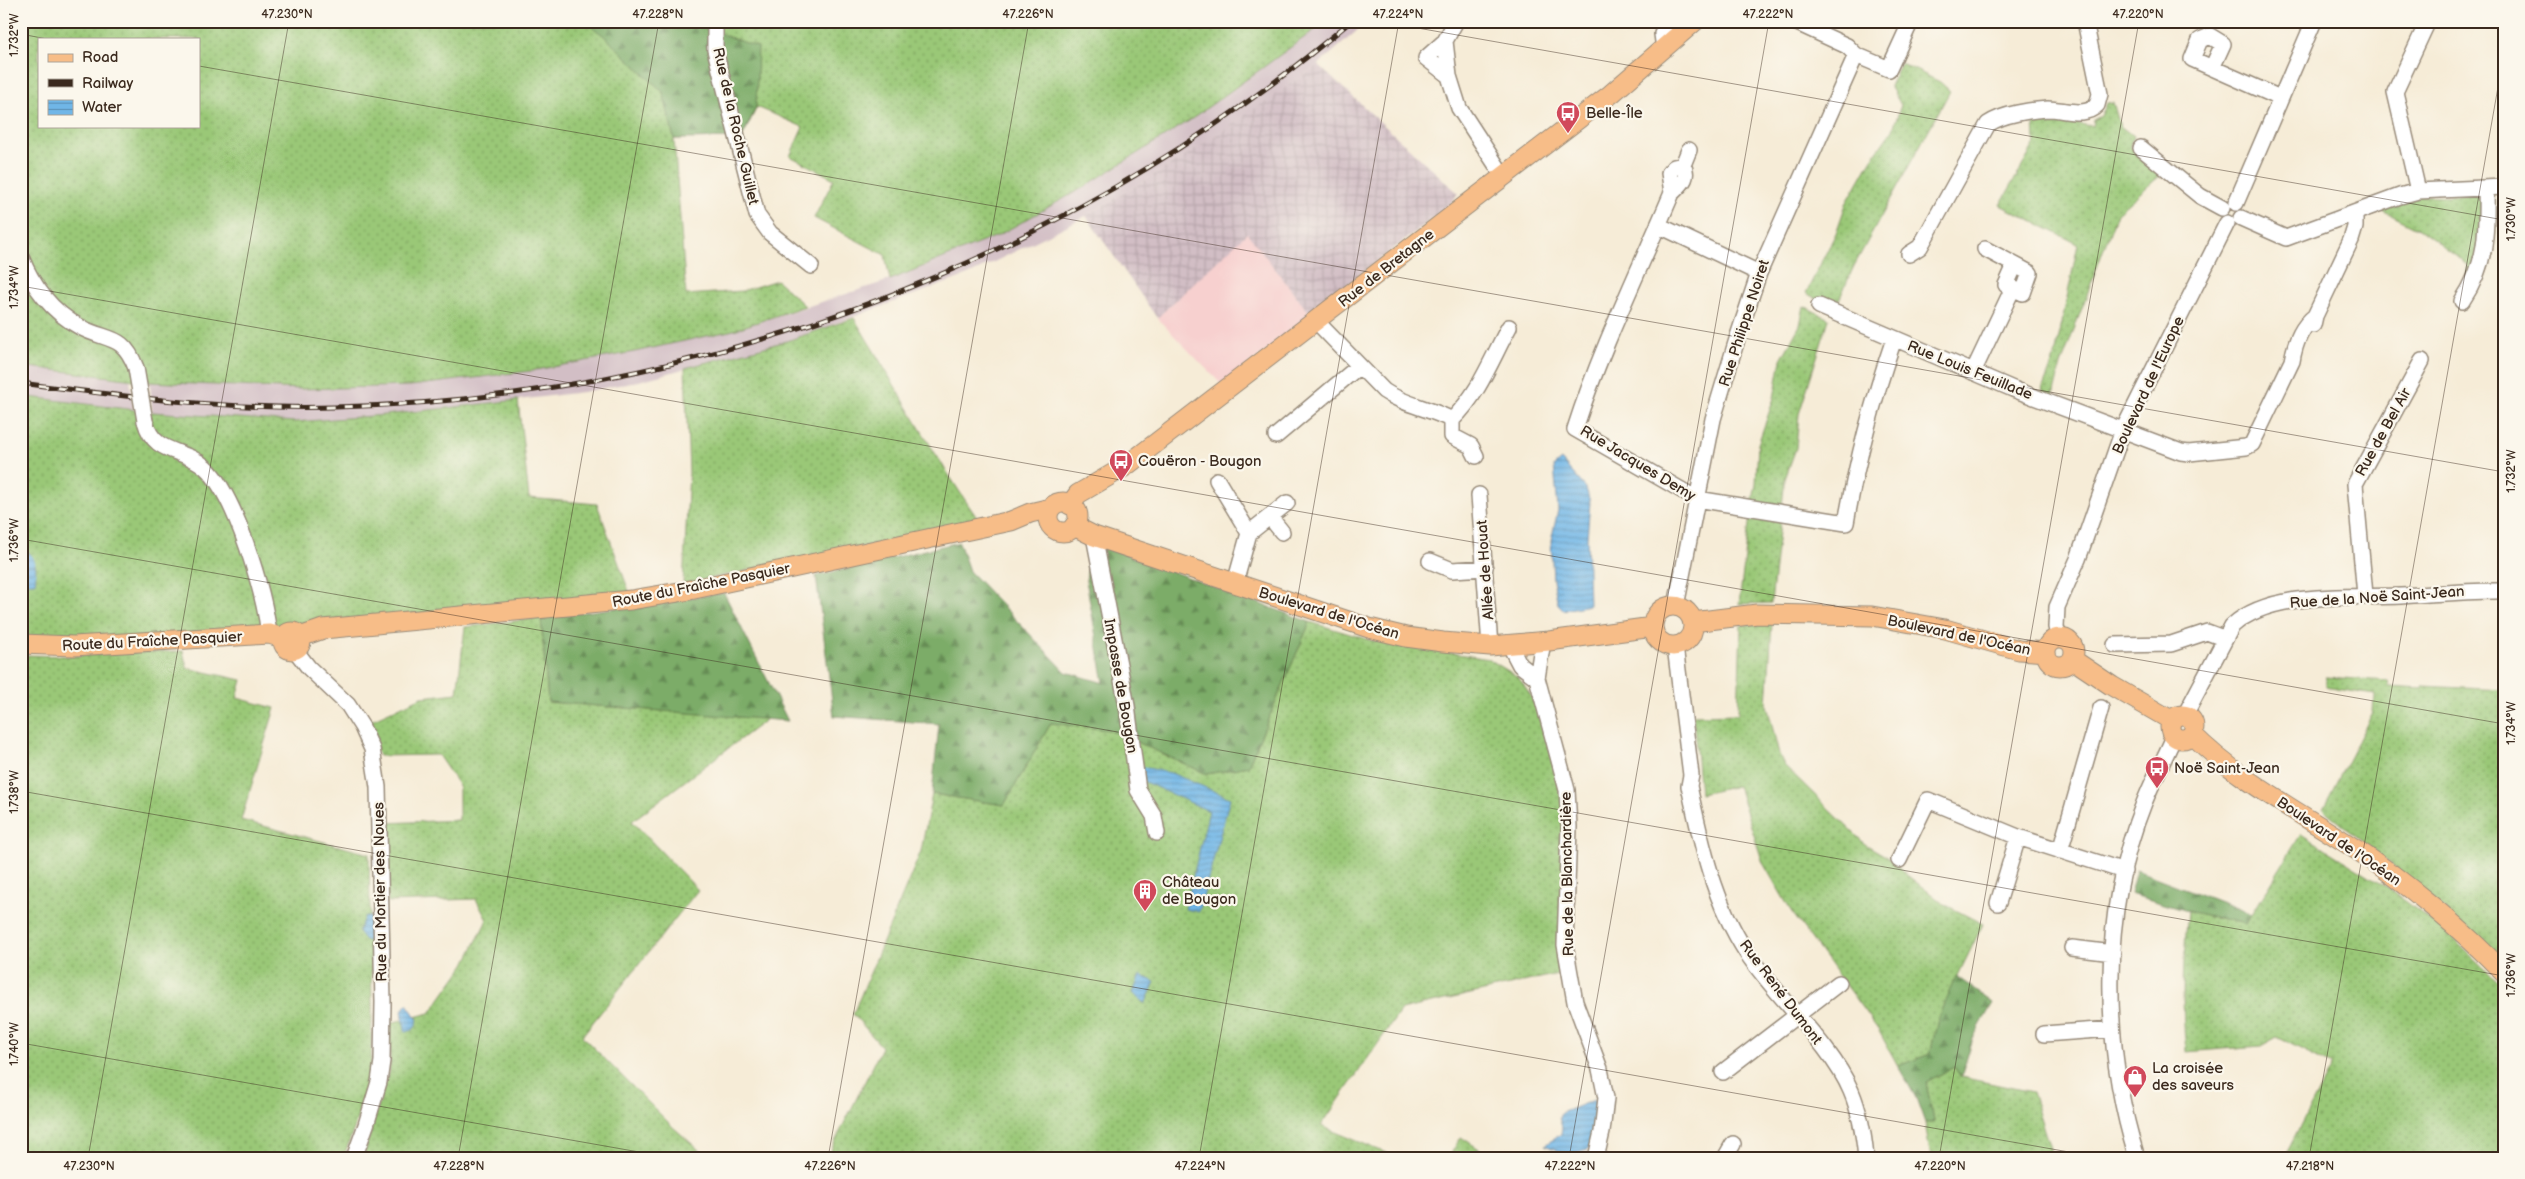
<svg xmlns="http://www.w3.org/2000/svg" width="2525" height="1179" viewBox="0 0 2525 1179" font-family="'Balsamiq Sans',sans-serif">
  <style>
    .built { fill: #f7d0cf }
    .industrial { fill: url(#industrial-grid) }
    .railway { fill: #d2bec5 }
    .grass { fill: url(#grass-dots); stroke: #6a794a; fill-rule: evenodd }
    .forest { fill: url(#forest-firs); stroke: #5b6b43 }
    .water { fill: url(#water-rules); stroke: #567082 }
    .lines { fill: none; stroke-linecap: round; stroke-linejoin: round }
    .minor-casing { stroke: #988b7a; stroke-width: 18 }
    .major-casing { stroke: #988b7a; stroke-width: 21 }
    .minor { stroke: #fff; stroke-width: 15 }
    .major { stroke: #f7bd88; stroke-width: 19 }
    .rail-casing { stroke: #3b2a1e; stroke-width: 5 }
    .rail { stroke: #fbf7ec; stroke-width: 3; stroke-dasharray: 9; stroke-linecap: butt }
    .minor-bridge-casing { stroke: #988b7a; stroke-width: 18; stroke-linecap: butt }
    .minor-bridge { stroke: #fff; stroke-width: 15 }
    .ticks { fill: none; stroke: #3b2a1e; stroke-width: 1; stroke-opacity: 0.45 }
    .labels { text-anchor: middle; stroke-width: 4.5; stroke-linejoin: round; paint-order: stroke }
    .poi-label { font-size: 15px; fill: #3b2a1e; stroke: #fbf7ec; text-anchor: start }
    .street-label { font-size: 15px; fill: #3b2a1e; stroke: #fbf7ec }
    .neatline { fill: none; stroke: #3b2a1e; stroke-width: 2 }
    .ticks-label { font-size: 12px; text-anchor: middle; fill: #3b2a1e }
  </style>
  <defs>
    <pattern id="industrial-grid" width="8" height="8" patternUnits="userSpaceOnUse" patternTransform="scale(1.25)"><rect width="8" height="8" fill="#d2bec5"/><path d="M0 4h8M4 0v8" fill="none" stroke="#b5a3a9"/></pattern>
    <pattern id="grass-dots" width="8" height="8" patternUnits="userSpaceOnUse" patternTransform="scale(1.25)"><rect width="8" height="8" fill="#9ac877"/><path d="M2 2h.1M6 6h.1" fill="none" stroke="#7fa361" stroke-width="1.8" stroke-linecap="round"/></pattern>
    <pattern id="forest-firs" width="22" height="20" patternUnits="userSpaceOnUse" patternTransform="scale(1.25)"><rect width="22" height="20" fill="#7bac68"/><path d="M5 1l3.5 6h-7zM16 11l3.5 6h-7z" fill="#668c55"/></pattern>
    <pattern id="water-rules" width="6" height="5" patternUnits="userSpaceOnUse" patternTransform="scale(1.25)"><rect width="6" height="5" fill="#70b6e7"/><path d="M0 2.5h6" fill="none" stroke="#5d94bb"/></pattern>
  </defs>
  <rect width="100%" height="100%" fill="#fbf7ec"/>
  <filter id="ink" filterUnits="userSpaceOnUse"><feTurbulence type="fractalNoise" baseFrequency=".02" numOctaves="2"/><feDisplacementMap in="SourceGraphic" scale="10" xChannelSelector="R" yChannelSelector="G"/><feConvolveMatrix kernelMatrix="1 2 1 2 8 2 1 2 1" color-interpolation-filters="sRGB"/></filter>
  <filter id="wash" filterUnits="userSpaceOnUse"><feTurbulence type="fractalNoise" baseFrequency=".0096" numOctaves="4" result="noise"/><feDisplacementMap in="SourceGraphic" scale="20" xChannelSelector="R" yChannelSelector="G"/><feGaussianBlur stdDeviation="1.12" result="paint"/><feColorMatrix in="noise" values="0 0 0 0 0 0 0 0 0 0 0 0 0 0 0 0 0 1.4 0 .05"/><feComposite in="paint" operator="in"/></filter>
  <g filter="url(#wash)">
    <rect width="100%" height="100%" fill="#f6ecd7"/>
    <path class="built" d="M1247 232 1312 316 1222 385 1157 318Z"/>
    <path class="industrial" d="M1318 65 1458 193 1449 206 1363 272 1312 316 1247 233 1157 318 1086 216 1188 154Z"/>
    <path class="railway" d="M1327 21H1368L1318 65 1259 106 1188 154 1086 216 968 275 787 341 639 381 583 392 518 400 385 415 295 422 152 412 150 382 301 389 410 386 530 371 734 330 890 280 997 236 1079 190 1189 121Z
      M21 366 130 380 134 410 21 396Z"/>
    <path class="grass" d="M21 21H1327L1189 121 1079 190 997 236 890 280 885 255 814 218 834 179 790 156 803 127 757 107 742 138 674 139 686 295 742 291 777 280 805 306 734 330 634 352 530 371 410 386 301 389 150 382 21 366ZM39 39H199V126H39Z
      M1901 63 1940 82 1950 91 1854 266 1835 309 1806 293 1836 233 1846 204 1871 160 1893 129 1901 105 1890 86Z
      M2113 102 2120 126 2133 136 2130 146 2162 174 2117 213 2061 365 2053 396 2042 390 2055 356 2078 244 2000 205 2035 144 2034 119 2042 118 2092 126 2093 120 2101 116 2107 103Z
      M2478 195 2482 199C2482 222 2482 267 2465 283L2468 265 2419 229 2383 211 2382 208 2415 196Z
      M1804 306 1829 319 1799 414 1796 448 1785 479 1771 603 1739 604 1750 516 1756 484 1758 444 1774 398 1781 360 1800 325Z
      M854 318C896 386 934 456 980 522L683 584 689 473 685 368 787 341Z
      M21 396 152 412 295 422 385 415 518 400 529 498 597 504 630 594 74 646 21 644Z
      M541 618 548 702 767 719 632 821 698 890 582 1036 674 1128 708 1158H363L390 1067V1023L430 1013 465 964 487 920 476 899 388 902 385 823 459 820V786L438 755 379 756 365 723 422 697 457 693 465 627Z
      M1310 622 1370 640 1489 659 1518 677 1534 700 1550 748 1564 798 1562 973 1401 1010 1321 1126 1398 1158H827L882 1047 853 1014 921 851 932 794 1004 805 1051 723 1110 730 1207 774 1248 766Z
      M1772 623 1767 705 1779 754 1784 765 1865 844 1889 858 1903 872 1944 904 1983 924 1939 1015 1930 1054 1898 1066 1879 1031 1791 911 1763 863 1738 786 1700 794 1693 715 1738 714 1741 625Z
      M183 651 187 668 242 680 237 698 275 708 241 820 369 854 372 1006 371 1067 355 1126 343 1158H21V655L68 656Z
      M2326 677 2389 681 2390 687 2422 689 2423 686 2504 690V962L2409 879 2323 809 2373 712 2374 695 2326 687Z
      M2301 834 2392 891 2446 932 2504 987V1158H2284L2332 1065 2277 1037 2261 1046 2186 1052C2181 1002 2183 960 2188 911L2246 924Z
      M1954 1067 1961 1077 2032 1092 2053 1158H1931L1925 1123 1934 1121 1926 1082Z
      M1461 1137 1493 1158H1448Z"/>
    <path class="forest" d="M584 21H683L758 47 756 107 742 138 674 139 663 92 603 35Z
      M959 542 969 571 1066 672 1104 683 1086 580 1090 552 1100 545 1310 622 1248 766 1207 774 1110 730 1051 723 1004 805 932 794 939 724 834 716 816 576Z
      M724 593 788 721 548 702 541 618Z
      M2136 870 2252 914 2246 924 2188 911 2130 894Z
      M1956 976 1993 1003 1973 1038 1961 1077 1954 1067 1926 1082 1934 1121 1925 1123 1916 1098 1898 1066 1930 1054 1939 1015Z"/>
    <path class="water" d="M1561 460 1586 488 1590 502 1587 538 1589 605 1564 610 1558 604 1553 580 1551 541 1558 510 1554 466Z
      M21 546C36 556 37 566 35 583H21Z
      M1143 767 1171 773 1230 798 1199 912 1185 909 1209 811 1138 779Z
      M365 916 373 918 372 943 365 940 358 932Z
      M1140 975 1155 982 1145 1004 1133 993Z
      M407 1004 418 1020C415 1028 414 1032 405 1031L402 1010Z
      M1594 1100 1597 1102 1598 1107 1591 1147C1573 1156 1562 1153 1545 1145L1561 1134 1562 1127 1559 1118 1561 1113Z"/>
  </g>
  <g filter="url(#ink)">
    <g class="lines">
      <g class="minor-casing">
        <path id="minor" d="M715 21V50L757 215 770 233 811 266
          M1456 21 1445 41 1449 76 1459 108 1504 177
          M1793 21 1847 46 1856 55
          M1445 41 1426 58 1449 76
          M1664 49 1662 34 1666 21
          M2212 68 2223 44 2210 36 2200 40 2192 59 2280 98
          M2141 148 2200 196 2222 208
          M1689 150 1683 165 1674 167 1669 173 1672 193C1639 271 1601 348 1575 429L1697 499 1846 523C1857 459 1873 400 1894 339
          M2418 191 2395 92 2428 21
          M1672 193C1681 184 1690 178 1683 165
          M2236 203 2314 21
          M2241 218 2286 238 2400 196 2418 191 2504 187
          M1658 225 1759 273
          M1985 249 2030 273 2023 293 2006 285 2015 265
          M1909 254 1920 247 1988 124C2003 114 2031 110 2048 109 2064 109 2085 118 2097 105L2100 94 2085 21
          M21 257C32 286 52 312 80 327 108 342 123 333 136 368
          M2462 301C2487 264 2487 232 2486 189
          M1819 306 2013 389 2181 452 2189 453 2246 447 2252 444 2292 361C2295 342 2301 327 2315 316
          M1316 321 1384 391C1404 405 1430 408 1452 420V436L1471 446 1476 456
          M2313 325 2315 316 2351 240 2355 227V213
          M1973 372 2013 288
          M1452 420C1480 392 1490 362 1509 327
          M145 421C154 456 183 447 205 467 236 495 264 593 269 634
          M1276 436 1358 367
          M1217 480 1249 533 1287 503
          M1479 495 1490 646
          M1270 517 1282 532
          M1094 536 1127 706 1138 790 1154 816 1157 833
          M1430 561 1452 570 1485 568
          M1235 583 1249 533
          M2365 595 2355 484 2422 361
          M1676 606 1713 419 1738 336 1759 273 1856 55 1889 69 1911 21
          M2059 638 2056 627 2057 607 2078 559 2123 430 2227 223
          M1543 641 1537 678 1567 790 1569 827 1565 945 1575 1002 1600 1069 1606 1098 1602 1132 1596 1158
          M1509 644 1520 665 1537 678
          M2115 645 2171 644 2207 632 2223 638
          M1675 646 1691 775 1689 786C1701 843 1714 903 1747 953 1776 997 1831 1044 1851 1091 1860 1112 1864 1136 1866 1158
          M295 650 309 668 348 705 362 727 372 749 378 787 383 1002 382 1061 379 1082 366 1125 354 1158
          M2185 715 2232 626C2271 590 2351 598 2401 596 2436 594 2469 590 2504 591
          M2060 851 2101 708
          M1899 860 1928 800 2018 837 2124 871
          M1998 903 2018 837
          M2072 948 2113 953
          M2044 1034 2112 1029
          M1723 1072 1839 983
          M1725 1158 1733 1144
          M2137 1158C2102 1045 2100 913 2144 803 2153 780 2164 759 2174 737"/>
      </g>
      <g class="major-casing">
        <path id="major" d="M1048 517a15 15 0 1 1 30 0a15 15 0 1 1-30 0Z
          M1070 505 1078 494 1126 466 1611 94 1695 21
          M1074 526 1094 536 1369 628 1406 637 1443 642 1490 646 1549 641 1653 627
          M1653 626a20 20 0 1 1 40 0a20 20 0 1 1-40 0Z
          M1693 622 1757 614 1872 616 1945 629 2019 650 2046 652
          M283 641a9 9 0 1 1 18 0a9 9 0 1 1-18 0Z
          M300 637 323 629 631 600 685 591 1011 521 1030 513 1051 508
          M2046 652a14 14 0 1 1 28 0a14 14 0 1 1-28 0Z
          M21 644 74 646 269 634 283 638
          M2072 659 2112 686 2171 720
          M2170 727a12 12 0 1 1 24 0a12 12 0 1 1-24 0Z
          M2192 734C2236 779 2304 815 2357 850 2405 881 2464 931 2504 973"/>
      </g>
      <use href="#minor" class="minor"/>
      <use href="#major" class="major"/>
      <g class="rail-casing">
        <path id="rail" d="M21 383C126 397 229 410 335 407 705 399 1069 260 1351 21"/>
      </g>
      <use href="#rail" class="rail"/>
      <g class="minor-bridge-casing">
        <path id="minor-bridge" d="M136 368 145 421"/>
      </g>
      <use href="#minor-bridge" class="minor-bridge"/>
    </g>
  </g>
  <path class="ticks" d="M1378 21 2504 220M21 34 47 39M199 66 2504 472M21 286 2504 724M21 539 2504 976M21 791 2103 1158M21 1043 673 1158M88 1158 289 21M458 1158 659 21M828 1158 1029 21M1199 1158 1399 21M1569 1158 1769 21M1939 1158 2139 21M2309 1158 2504 53"/>
  <defs>
    <g id="bus-pin" transform="scale(1.25)"><path d="M0 17L-7.5 6A9.5 9.5 0 1 1 7.5 6Z" fill="#d1495b" stroke="#fbf7ec"/><path d="M-5-6H5V4H4V6H2V4H-2V6H-4V4H-5ZM-3.5-4V0h7V-4ZM-3.5 1.2v1.5H-2V1.2ZM2 1.2v1.5H3.5V1.2Z" fill="#fff"/></g>
    <g id="building-pin" transform="scale(1.25)"><path d="M0 17L-7.5 6A9.5 9.5 0 1 1 7.5 6Z" fill="#d1495b" stroke="#fbf7ec"/><path d="M-4-6H4V6H1V3H-1V6H-4ZM-2.5-4.3h1.7v1.8h-1.7ZM.8-4.3h1.7v1.8H.8ZM-2.5-1h1.7V.8h-1.7ZM.8-1h1.7V.8H.8Z" fill="#fff"/></g>
    <g id="shop-pin" transform="scale(1.25)"><path d="M0 17L-7.5 6A9.5 9.5 0 1 1 7.5 6Z" fill="#d1495b" stroke="#fbf7ec"/><path d="M-5-2.5h2.3a2.7 3.5 0 0 1 5.4 0H5L5.5 6h-11ZM-1.5-2.5h3a1.5 2.3 0 0 0-3 0Z" fill="#fff"/></g>
  </defs>
  <g fill-rule="evenodd">
    <use href="#bus-pin" x="1568" y="113"/>
    <use href="#bus-pin" x="1121" y="461"/>
    <use href="#bus-pin" x="2157" y="768"/>
    <use href="#building-pin" x="1145" y="891"/>
    <use href="#shop-pin" x="2135" y="1077"/>
  </g>
  <g class="labels">
    <g class="poi-label">
      <text x="1586" y="118">Belle-Île</text>
      <text x="1138" y="466">Couëron - Bougon</text>
      <text x="2174" y="773">Noë Saint-Jean</text>
      <text x="1162" y="887">Château<tspan x="1162" dy="17">de Bougon</tspan></text>
      <text x="2152" y="1073">La croisée<tspan x="2152" dy="17">des saveurs</tspan></text>
    </g>
    <g class="street-label">
      <text transform="translate(736 126) rotate(77)" y="5">Rue de la Roche Guillet</text>
      <text transform="translate(1386 268) rotate(-38)" y="5">Rue de Bretagne</text>
      <text transform="translate(1744 323) rotate(-72)" y="5">Rue Philippe Noiret</text>
      <text transform="translate(1970 370) rotate(22)" y="5">Rue Louis Feuillade</text>
      <text transform="translate(2148 385) rotate(-65)" y="5">Boulevard de l'Europe</text>
      <text transform="translate(2383 432) rotate(-61)" y="5">Rue de Bel Air</text>
      <text transform="translate(1638 463) rotate(31)" y="5">Rue Jacques Demy</text>
      <text transform="translate(1485 570) rotate(-94)" y="5">Allée de Houat</text>
      <text transform="translate(701 585) rotate(-11)" y="5">Route du Fraîche Pasquier</text>
      <text transform="translate(2377 597) rotate(-4)" y="5">Rue de la Noë Saint-Jean</text>
      <text transform="translate(1329 613) rotate(17)" y="5">Boulevard de l'Océan</text>
      <text transform="translate(1959 635) rotate(12)" y="5">Boulevard de l'Océan</text>
      <text transform="translate(152 641) rotate(-3)" y="5">Route du Fraîche Pasquier</text>
      <text transform="translate(1121 686) rotate(80)" y="5">Impasse de Bougon</text>
      <text transform="translate(2339 841) rotate(34)" y="5">Boulevard de l'Océan</text>
      <text transform="translate(1567 874) rotate(-91)" y="5">Rue de la Blanchardière</text>
      <text transform="translate(380 892) rotate(-91)" y="5">Rue du Mortier des Noues</text>
      <text transform="translate(1781 992) rotate(53)" y="5">Rue René Dumont</text>
    </g>
  </g>
  <rect width="2525" height="1179" fill="none" stroke="#fbf7ec" stroke-width="55"/>
  <rect x="38" y="38" width="162" height="90" fill="#fbf7ec" stroke="#aea59a"/>
  <rect x="48" y="54" width="25" height="8" fill="#f7bd88" stroke="#aea59a"/>
  <text x="82" y="62" font-size="15" fill="#3b2a1e">Road</text>
  <rect x="48" y="79" width="25" height="8" fill="#3b2a1e" stroke="#aea59a"/>
  <text x="82" y="88" font-size="15" fill="#3b2a1e">Railway</text>
  <rect x="48" y="100" width="25" height="15" fill="url(#water-rules)" stroke="#aea59a"/>
  <text x="82" y="112" font-size="15" fill="#3b2a1e">Water</text>
  <rect x="28" y="28" width="2470" height="1124" class="neatline"/>
  <g class="ticks-label">
    <text x="287" y="18">47.230°N</text>
    <text x="658" y="18">47.228°N</text>
    <text x="1028" y="18">47.226°N</text>
    <text x="1398" y="18">47.224°N</text>
    <text x="1768" y="18">47.222°N</text>
    <text x="2138" y="18">47.220°N</text>
    <text transform="translate(14 35) rotate(-90)" y="4">1.732°W</text>
    <text transform="translate(2511 219) rotate(-90)" y="4">1.730°W</text>
    <text transform="translate(14 287) rotate(-90)" y="4">1.734°W</text>
    <text transform="translate(2511 471) rotate(-90)" y="4">1.732°W</text>
    <text transform="translate(14 540) rotate(-90)" y="4">1.736°W</text>
    <text transform="translate(2511 723) rotate(-90)" y="4">1.734°W</text>
    <text transform="translate(14 792) rotate(-90)" y="4">1.738°W</text>
    <text transform="translate(2511 975) rotate(-90)" y="4">1.736°W</text>
    <text transform="translate(14 1044) rotate(-90)" y="4">1.740°W</text>
    <text x="89" y="1170">47.230°N</text>
    <text x="459" y="1170">47.228°N</text>
    <text x="830" y="1170">47.226°N</text>
    <text x="1200" y="1170">47.224°N</text>
    <text x="1570" y="1170">47.222°N</text>
    <text x="1940" y="1170">47.220°N</text>
    <text x="2310" y="1170">47.218°N</text>
  </g>
</svg>
